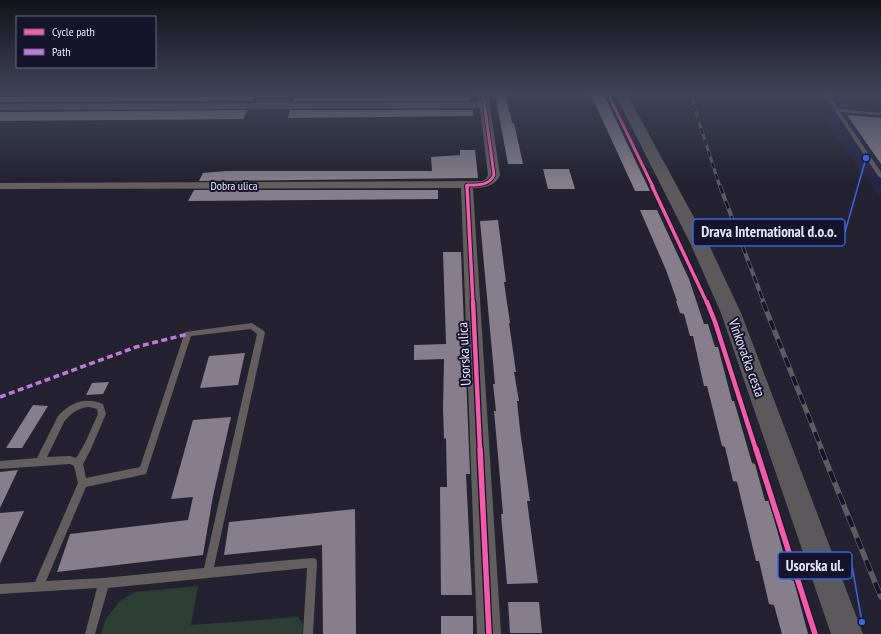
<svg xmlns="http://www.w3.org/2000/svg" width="881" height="634" viewBox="0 0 881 634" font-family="'PT Sans Narrow',sans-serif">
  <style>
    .built { fill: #272543 }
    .green { fill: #2d3f34 }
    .building { fill: #867e8a }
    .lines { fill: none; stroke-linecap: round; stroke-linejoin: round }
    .lane { fill: #625f5e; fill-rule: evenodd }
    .street { fill: #625f5e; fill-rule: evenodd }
    .secondary { fill: #5b595c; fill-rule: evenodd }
    .rail-far3-casing { stroke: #5e5c61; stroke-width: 3 }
    .rail-far2-casing { stroke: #5e5c61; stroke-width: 4 }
    .rail-far1-casing { stroke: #5e5c61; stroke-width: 5 }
    .rail-casing { stroke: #5e5c61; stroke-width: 5.5 }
    .rail-far3 { stroke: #16132d; stroke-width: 2; stroke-dasharray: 6; stroke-linecap: butt }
    .rail-far2 { stroke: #16132d; stroke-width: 2.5; stroke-dasharray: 8; stroke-linecap: butt }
    .rail-far1 { stroke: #16132d; stroke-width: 3.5; stroke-dasharray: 10; stroke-linecap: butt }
    .rail { stroke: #16132d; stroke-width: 4; stroke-dasharray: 12; stroke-linecap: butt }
    .quiet { stroke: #bd7bd9; stroke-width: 3.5; stroke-dasharray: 6 3.5; stroke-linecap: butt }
    .cycleway-far3-casing { stroke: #16132d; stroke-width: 4.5 }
    .cycleway-far2-casing { stroke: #16132d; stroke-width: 5.5 }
    .cycleway-far1-casing { stroke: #16132d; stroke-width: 7 }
    .cycleway-casing { stroke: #16132d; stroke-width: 8 }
    .cycleway-far3 { stroke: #f35aa7; stroke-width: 3 }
    .cycleway-far2 { stroke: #f35aa7; stroke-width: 3.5 }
    .cycleway-far1 { stroke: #f35aa7; stroke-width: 4.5 }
    .cycleway { stroke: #f35aa7; stroke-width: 5.5 }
    .labels { text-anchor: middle; stroke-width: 4; stroke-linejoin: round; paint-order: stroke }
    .far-street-label { font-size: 12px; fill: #e7e7fa; stroke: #16132d }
    .street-label { font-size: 14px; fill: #e7e7fa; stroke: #16132d }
    .leader { fill: none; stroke: #3b65dd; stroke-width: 1.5 }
    .callout-dot { fill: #3b65dd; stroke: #16132d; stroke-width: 1.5 }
    .callout { fill: #16132d; stroke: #3b65dd; stroke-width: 1.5 }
    .callout-label { font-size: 15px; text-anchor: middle; font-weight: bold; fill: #e7e7fa }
  </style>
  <rect width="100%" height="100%" fill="#242231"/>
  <path class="built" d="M741 94H881V199L821 116 765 117Z"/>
  <path class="green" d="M198 586 191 625 298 617 303 624 302 634H101L105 620 120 601 135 592Z"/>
  <path class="building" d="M495 94H506L509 112H510L512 123H514L523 164H508Z
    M591 95H604L650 191H635Z
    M255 96 252 101 0 102V97Z
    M471 97V101H293L294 98Z
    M248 110 243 119 0 121V112Z
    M290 110H473V116L288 118Z
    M847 115 881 118V164Z
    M460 150H475L478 178 199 181 203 173 226 171H432L431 157 460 155Z
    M543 169H569L575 189H548Z
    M194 190H438V199L188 201Z
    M640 210H657L689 279 704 324H708L715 347H718L732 401H734L752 463 755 464 765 501H769L791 580 794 581 808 634H782L774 605 769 604 759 561H756L737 482 733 481 725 447 722 446 707 386H704L693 336H690L684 314 680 313 676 301H677L666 270Z
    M498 220 506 282H504L510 323H509L516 372H514L519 401H517L520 430 530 501H527L538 583 507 584 501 514H503L497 444 494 411H496L493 384H495L480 221Z
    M443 252H461L470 474H466L472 595H441L440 487H447L446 438 444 439 443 408 444 359 414 360V345L446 344Z
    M245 353 238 385 200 388 209 356Z
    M109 382 103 394 86 395 92 383Z
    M33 405 48 406 22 448H6Z
    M231 417 213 496 203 555 57 572 70 534 188 520 193 497 171 499 193 420Z
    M18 470 0 508V472Z
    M355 509 356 634H323L322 545 224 555 229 522Z
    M24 511 0 564V513Z
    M508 602H539L542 633H510Z
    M441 616H473V634H441Z"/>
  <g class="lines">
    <path class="lane" d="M824 94H828L838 109 881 113V115L840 112 881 172V178L878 176Z
      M252 323 264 331 265 333 214 567 312 558 316 559 317 563 313 634H303L307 568 108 588 95 634H85L97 588 0 594V584L35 582 78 483 74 466 70 464 0 469V461L37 458 58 416C71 402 85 397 103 404L106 414 90 451 83 464 86 478 140 467 185 332ZM251 329 257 334 204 568 104 578 46 581 86 487 146 474 191 336ZM89 407 97 409 98 414 84 445 76 458 70 456 47 457 64 422C71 413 78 408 89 407Z"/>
    <path class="street" d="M478 94H488L500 175C495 186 485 188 473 188L501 634H477L461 188 0 189V183L482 181 486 179 488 175 480 108 0 110V104L479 102Z"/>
    <path class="secondary" d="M615 94H627L709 245 741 313 863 634H831L721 313 691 245Z"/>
    <g class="rail-far3-casing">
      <path id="rail-far3" d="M690 94 720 187"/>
    </g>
    <g class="rail-far2-casing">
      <path id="rail-far2" d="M720 186 764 303"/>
    </g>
    <g class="rail-far1-casing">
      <path id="rail-far1" d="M763 302 822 450"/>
    </g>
    <g class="rail-casing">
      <path id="rail" d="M821 449 881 597"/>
    </g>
    <use href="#rail-far3" class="rail-far3"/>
    <use href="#rail-far2" class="rail-far2"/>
    <use href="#rail-far1" class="rail-far1"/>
    <use href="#rail" class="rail"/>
    <path class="quiet" d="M0 397 136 347 188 334"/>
    <g class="cycleway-far3-casing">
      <path id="cycleway-far3" d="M608 94 653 187
        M467 187V185C477 185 489 186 494 175L483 94"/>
    </g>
    <g class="cycleway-far2-casing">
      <path id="cycleway-far2" d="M467 186 473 303
        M652 186 707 303"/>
    </g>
    <g class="cycleway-far1-casing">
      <path id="cycleway-far1" d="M473 302 480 450
        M707 302 715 322 756 450"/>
    </g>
    <g class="cycleway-casing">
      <path id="cycleway" d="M480 449 489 634
        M756 449 815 634"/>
    </g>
    <use href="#cycleway-far3" class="cycleway-far3"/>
    <use href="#cycleway-far2" class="cycleway-far2"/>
    <use href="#cycleway-far1" class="cycleway-far1"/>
    <use href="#cycleway" class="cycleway"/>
  </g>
  <linearGradient id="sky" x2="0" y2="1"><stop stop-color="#14131b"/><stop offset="0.51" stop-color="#3f445a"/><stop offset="1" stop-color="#3f445a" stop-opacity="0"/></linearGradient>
  <rect width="881" height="183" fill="url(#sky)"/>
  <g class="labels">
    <g class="far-street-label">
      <text x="234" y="190">Dobra ulica</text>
    </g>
    <g class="street-label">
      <text transform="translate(464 354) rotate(-93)" y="5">Usorska ulica</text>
      <text transform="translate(747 358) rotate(70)" y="5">Vinkovačka cesta</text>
    </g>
  </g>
  <path class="leader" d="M866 158L845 232M862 622L852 566"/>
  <g class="callout-dot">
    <circle cx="866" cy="158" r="4"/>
    <circle cx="862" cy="622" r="4"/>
  </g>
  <g class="callout">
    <rect x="693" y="219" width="152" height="27" rx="4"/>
    <rect x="778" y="552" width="74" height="27" rx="4"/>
  </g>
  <g class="callout-label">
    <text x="769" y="237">Drava International d.o.o.</text>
    <text x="815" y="571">Usorska ul.</text>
  </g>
  <rect x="16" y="16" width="140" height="52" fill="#16132d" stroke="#6a687f"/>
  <rect x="24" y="29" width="20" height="6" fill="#f35aa7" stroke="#6a687f"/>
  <text x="52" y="36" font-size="12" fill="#e7e7fa">Cycle path</text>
  <rect x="24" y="49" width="20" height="6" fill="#bd7bd9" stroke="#6a687f"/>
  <text x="52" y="56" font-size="12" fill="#e7e7fa">Path</text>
</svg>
